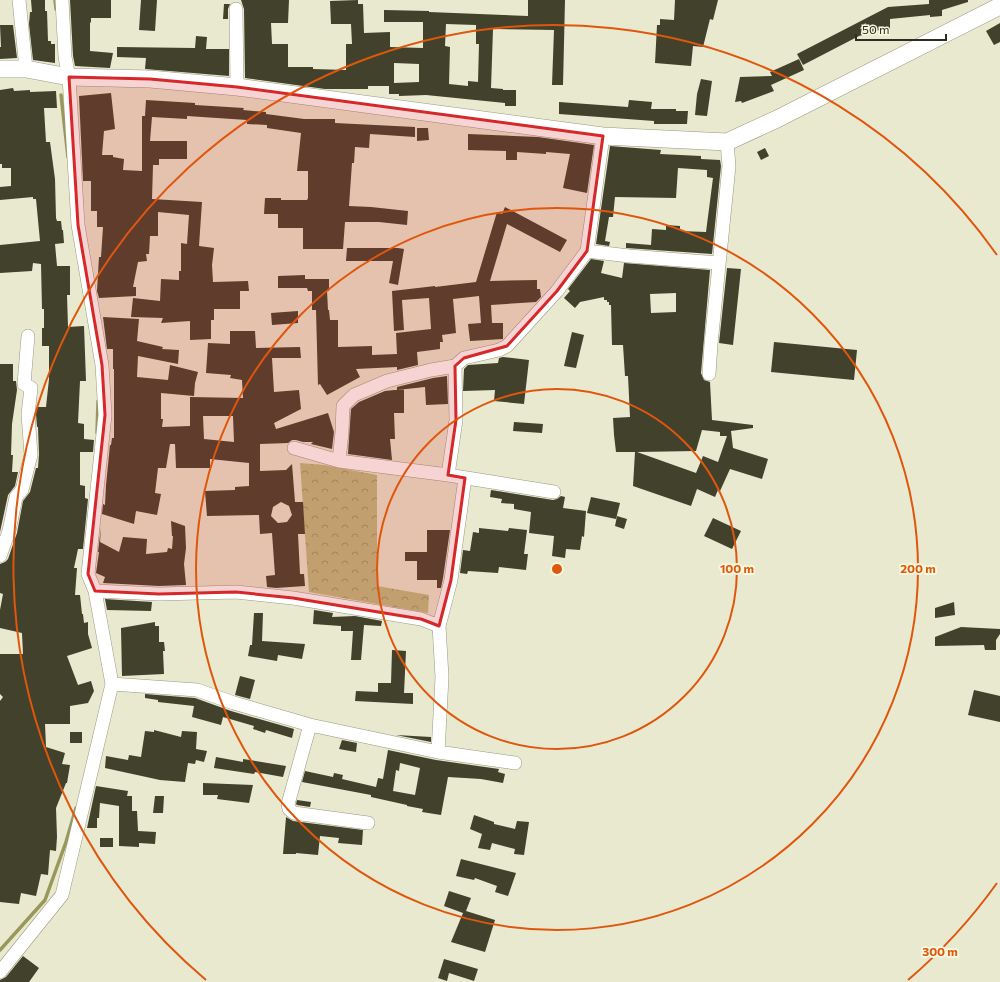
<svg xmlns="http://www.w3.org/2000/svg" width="1000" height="982" viewBox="0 0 1000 982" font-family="Commissioner,sans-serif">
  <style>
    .forest { fill: url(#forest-crowns) }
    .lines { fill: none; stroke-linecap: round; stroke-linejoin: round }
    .stream { stroke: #99985b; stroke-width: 3.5 }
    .building { fill: #41412c; fill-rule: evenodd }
    .minor-casing { stroke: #989981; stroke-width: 14 }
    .major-casing { stroke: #989981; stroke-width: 18 }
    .minor { stroke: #fff; stroke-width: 13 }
    .major { stroke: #fff; stroke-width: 17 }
    .marked { fill: #d62828; fill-opacity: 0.2; stroke: #d62828; stroke-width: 3; stroke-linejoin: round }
    .ring { fill: none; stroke: #df570d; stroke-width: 2 }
    .centre { fill: #df570d; stroke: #f6f7dd; stroke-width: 2 }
    .ring-label { font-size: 12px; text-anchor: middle; font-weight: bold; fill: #df570d; stroke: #f6f7dd; stroke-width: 4; stroke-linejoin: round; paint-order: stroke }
  </style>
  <defs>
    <pattern id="forest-crowns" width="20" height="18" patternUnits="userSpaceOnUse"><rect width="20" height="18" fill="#bdbd80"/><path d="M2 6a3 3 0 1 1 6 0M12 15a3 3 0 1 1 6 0" fill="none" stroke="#9a9a68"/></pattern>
  </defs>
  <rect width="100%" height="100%" fill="#e9e9d0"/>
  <path class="forest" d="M300 463 324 465 377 475V586L429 595 428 613 309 592Z"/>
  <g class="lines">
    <path class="stream" d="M55 0 56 9
      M61 95 68 157
      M97 433 98 401
      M0 950 45 900 66 842 76 808"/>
  </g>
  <path class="building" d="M31 0H45V11H47L48 41H51V44H55V63L33 60 29 24 30 12H32Z
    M70 0H111V18H91V22L90 23V51L113 53 110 68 75 66 73 56Z
    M141 0H157L155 31 139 30Z
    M241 0H289L288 23H271L272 44H288V67H313V69L346 70V44H352L351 24H331L330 1 358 0V4H363L364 33 390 32V47L423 48V22H384V10L429 11V12L528 16V0H565L563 85H552L554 30 493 29 491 88 503 89V90H516V106H505V103L426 95 399 96V94H389V86H368V89H325L245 78 244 9ZM446 24 476 25V44H479L478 82 468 81V86L449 84 450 47 445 46ZM394 63 419 64V82L394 83Z
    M675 0H718L713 20 710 19 703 47 693 46 691 66 655 63 657 25H660V19L674 20Z
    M929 0H968V2L942 10V16L930 17V15L890 19V29L880 30 859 36 803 65 797 54 888 7 929 4Z
    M224 4H230L228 9V19H223Z
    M1000 23V42L994 45 986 31Z
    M0 25H13L17 58 0 59V47H1Z
    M196 36 207 37 206 49H229V76L145 69 146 58 117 57V47L195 48Z
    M799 59 804 70 771 85 774 91 742 103 741 101 735 102 740 77 772 76 770 72Z
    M701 79 712 81 707 116 695 115 697 94Z
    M13 88 14 91 30 90V92L56 91 57 108H44L46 142H50L55 179 56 218 57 221H61L62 230H63L64 243 55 244 57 266H70V295H67L68 327 84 326 86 381H80L78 423 84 424V439L94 440 93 452H80V485L85 486V498L88 499 83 549H78L74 568H77L75 595H80L82 614H83L84 623 88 622V634L92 648 67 656 78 685 91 681 94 691 88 703 70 706V724H45L46 747 65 753 62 764 70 765 67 783H66L56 808 57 837 56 851 50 850 48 875 41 874 36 896 21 893 19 904 0 902V701L3 697 0 694V654H23L22 633 0 628V610L3 594 0 593V564L5 562 8 559 17 533 23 501 30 492 36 468H38L39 454 38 427H37L36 414 37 407H46L49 379V346H42V328H44V309H42L41 264 33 263 32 271 0 273V245L40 241 36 199H33V197L0 200V187L11 186V168H2V164H0V90Z
    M111 93 115 129 104 131 102 155H113V157L124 159 123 170 142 171V116H145L146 100 195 103V105L244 108 243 110 266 112V114L304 119H335V123L415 127V137L370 134 369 148 355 147 354 163H352L349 206 371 207 408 211 407 225 379 222H345L343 249H303V228H278V214H264L265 198H281V200H307L308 198V171H297L301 133 267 128V125L247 124V120L187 116V119L152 117 150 141H187V159H159V165H153L152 199 202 202 199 246 214 248 212 265 213 282 248 281 249 291H240V309H214V320H211V339L190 340V321L161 323 163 318 131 317 133 298 160 301 161 279 179 280V271H181V243L187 244 189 215 158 212V236H150L149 254H146L147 261 138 262 133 287H136V296L99 298 97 291 99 257H101L103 227H97V211H91V181H83L79 96Z
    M629 100 652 102 651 109H676V111H688L687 124H654V121L559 114V102L628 107Z
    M417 128H428L429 140 417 141Z
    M468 134 538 137 594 145 587 193 563 188 570 154 546 152V154L517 152V160H506V151L468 150Z
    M610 146 661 150 660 154 701 156V159L720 160 721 166 712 254 626 248V243L651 245 652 229 666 230V225L680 226V231L706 232 713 178 707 177V170L678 168 676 198 615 197 613 217H609L605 241 610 242 609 246 596 244Z
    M765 148 769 156 761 160 757 152Z
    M505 207 567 240 560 252 507 224 490 281 537 280V289H540L541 297 536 302 491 305 492 323H503V339L470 341 468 324 481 323 479 296 453 299 456 333 442 335 443 342H440V349L417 352 418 365 397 370V367L356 369 360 377 327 395 320 384 318 385 316 310H312V291H308L307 288H278V276L305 275V279H329V291H327L328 310H329L330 320H338V347L372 346V355L397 354 396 333 431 329 429 298 402 300 404 330 394 331 392 291 435 286V287L476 282 497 212 502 214Z
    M347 248H398L404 249 398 285 389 283 393 261H346Z
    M591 259 604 261 601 273 622 278 624 263 710 270 701 373 704 380 710 382 712 420 753 425V428L731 431 733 448 768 459 762 479 730 469 720 491 718 490 715 497 697 489 691 506 633 486 635 452H616L614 435 613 418 630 417 628 376H625L623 345H612L611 305H609V302H607V300H604V297L580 302 575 308 564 298 570 291 568 289ZM676 293V312L651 313 650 294ZM702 430 720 432V436H727L718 462 703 456 696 473 637 452 696 451Z
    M727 268 741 269 733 345 719 343Z
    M298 311V323L272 325 271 313Z
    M103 317 139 319 137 341 163 347 162 349 179 350 178 364 138 356 137 377 168 380 170 365 198 372 195 383 194 396 161 393V419H163L162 427 190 426V397L243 398 242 380 230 378 231 375 206 373 208 343 230 344V331H255L256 348 300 347 301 358H272L274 392 299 390 301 409 274 423 276 429 328 413 334 432 332 449 311 444 313 442H303L296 440H292L288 443 260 444V471L286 470 292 464 295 502H303L305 534H298L300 574H304L305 586 276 588 267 587 266 576 275 575 272 533 260 534 259 515 207 516 205 491 235 490V487L249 486V463L210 459V468H176L175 444H170L166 468H158L155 493 161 494 157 515 136 511 134 524 102 514 103 504 105 505 106 485 110 445H111L112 438H114V369H113V349H107ZM203 416H233L234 442 204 439ZM281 502 289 506 292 515 287 522 278 523 271 516 273 507Z
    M572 332 584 335 576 368 564 366Z
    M774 342 857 350 854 380 771 372Z
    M503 357 529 360 524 404 494 401 495 390 463 391 464 369 468 365 498 363 499 358Z
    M0 364H13V381H16L17 390 12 424 11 455H13L12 472H18L15 486 8 495 0 532Z
    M447 376 448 404 426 405 425 387 397 390V387L433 378Z
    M404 389V413H394L395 439H390L392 460 348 454 351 409 359 402 385 391Z
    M514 422 543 424 542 433 513 431Z
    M491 490 553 500 557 499 561 496 565 497 563 508 586 511 584 537 582 536 580 550 566 549 565 558 552 556 554 536 529 533 531 512 514 509V504L501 503 502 499 490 497Z
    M591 497 620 503 616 519 587 513Z
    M617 516 627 519 624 529 615 526Z
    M713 518 741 531 732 549 704 536Z
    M171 521 185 526 186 548 184 564 186 585 159 586 103 583 105 577 96 573 99 552H98L101 527 100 542 119 552 123 537 147 539 146 554 167 552 168 548 172 549 173 536H172Z
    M479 528 508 531 509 528 527 530 524 554H528L526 570 499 567 498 573 468 571 467 574 460 573 463 550 470 551 473 532 479 533Z
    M427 530H450L443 578 441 588H437V580H417V561H405V552H427Z
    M105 599 152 602 151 611 107 610Z
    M954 602 955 615 935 618V608Z
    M314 610 333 613 332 617 355 616 382 621 381 626 364 625 361 660H351L353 631H341V626L313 624Z
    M254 613H263L262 641 305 644 302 659 278 655 277 661 248 656 250 645H252Z
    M155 622V626H159V642H164L165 651H163L164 674 122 676 121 628Z
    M961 627 1000 629V634L996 640V650H985L984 645 935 646V637Z
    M392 650 406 651 404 693H413V704L355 701 356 691 378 692V683H391Z
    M240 676 255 680 250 699 235 695Z
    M974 690 1000 696V722L968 715Z
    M145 694 195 698 231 711 294 729 292 738 266 730 265 733 253 729 254 726 223 717 221 725 192 717 194 706 158 702V700L145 698Z
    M154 730 181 737 182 731 197 732 196 749 207 751 204 762 196 760 195 764 188 763 185 782 160 780 105 768 106 756 128 760 129 755 141 757 145 731 154 732Z
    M70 732H82V743H70Z
    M396 735 431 737V742Z
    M342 740 357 743 356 752 339 749Z
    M388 750 436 760 499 769 498 772 505 774 503 783 481 779 448 777 441 815 422 812 423 809 407 806V805L371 797V795L302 782 305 771 333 777 334 773 343 775 342 779 376 787 378 778 383 779ZM400 763 420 768 415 795 393 791 396 770 399 771Z
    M216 757 243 762V759L286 766 283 777 255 772 254 774 214 768Z
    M203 783 253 785 249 803 217 799 218 795H203Z
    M96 786 128 791 127 796H132V811H137L138 831 156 832 155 844 139 843V847L119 846V806L100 803 99 818H97V828H87Z
    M155 796H164L163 813H153Z
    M297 800 311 802 310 807 297 805 296 804Z
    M474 815 494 822V824L515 829 517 821 529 822 524 855 514 854 515 849 492 843 490 850 478 848 482 834 470 829Z
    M286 817 293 821 363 830 362 845 338 843 339 838 320 836 318 855 296 853V854H283Z
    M100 838H113V847H100Z
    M461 859 516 873 508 896 495 892 497 886 475 878 474 880 456 876Z
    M449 891 471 898 466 911 495 920 485 952 451 942 463 913 444 906Z
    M23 956 39 968 29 982H0V980L6 977Z
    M444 959 478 969 474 981 449 973 447 981 438 978Z"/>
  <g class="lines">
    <g class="minor-casing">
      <path id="minor" d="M19 0 26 69
        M236 9 237 87
        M587 251 629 256 719 263
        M709 374 711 344 729 166 727 142
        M294 448 339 461 448 475 554 492
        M339 461 342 432 343 406 354 395 387 381 431 370 455 366
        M448 475 456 420 455 366 464 358 499 350 507 346 557 291 587 251 603 136
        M0 556 9 531 16 497 22 490 31 455 28 414 31 388 24 384 28 336
        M95 591 159 594 236 592 293 598 421 619 439 626 442 677 438 752
        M439 626 451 580 465 478
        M112 684 197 690 234 703 310 725 438 752 515 763
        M310 725 288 804 289 809 294 813 368 823
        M0 972 62 895 112 684 95 591 88 574 105 415 102 365 78 225 69 77 65 57 62 0"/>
    </g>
    <g class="major-casing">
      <path id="major" d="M0 69H26L69 77 150 79 237 87 603 136 727 142 777 119 1000 6"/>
    </g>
    <use href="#minor" class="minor"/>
    <use href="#major" class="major"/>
  </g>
  <path class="marked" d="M69 77 150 79 237 87 603 136 587 251 557 291 507 346 464 358 455 366 456 420 448 475 465 478 451 580 439 626 421 619 293 598 236 592 159 594 95 591 88 574 105 415 102 365 78 225Z"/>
  <g class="ring">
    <circle cx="557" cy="569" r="180"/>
    <circle cx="557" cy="569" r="361"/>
    <path d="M997 883A541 541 0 0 1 908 980M206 980A541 541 0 1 1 997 255"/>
  </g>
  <circle cx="557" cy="569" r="6" class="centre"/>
  <g class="ring-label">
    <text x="737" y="573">100 m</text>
    <text x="918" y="573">200 m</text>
    <text x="940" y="956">300 m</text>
  </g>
  <path d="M856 34v6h90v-6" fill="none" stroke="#2d2d23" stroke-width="2"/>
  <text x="862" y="34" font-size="12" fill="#2d2d23" stroke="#f6f7dd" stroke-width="3" paint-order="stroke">50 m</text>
</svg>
